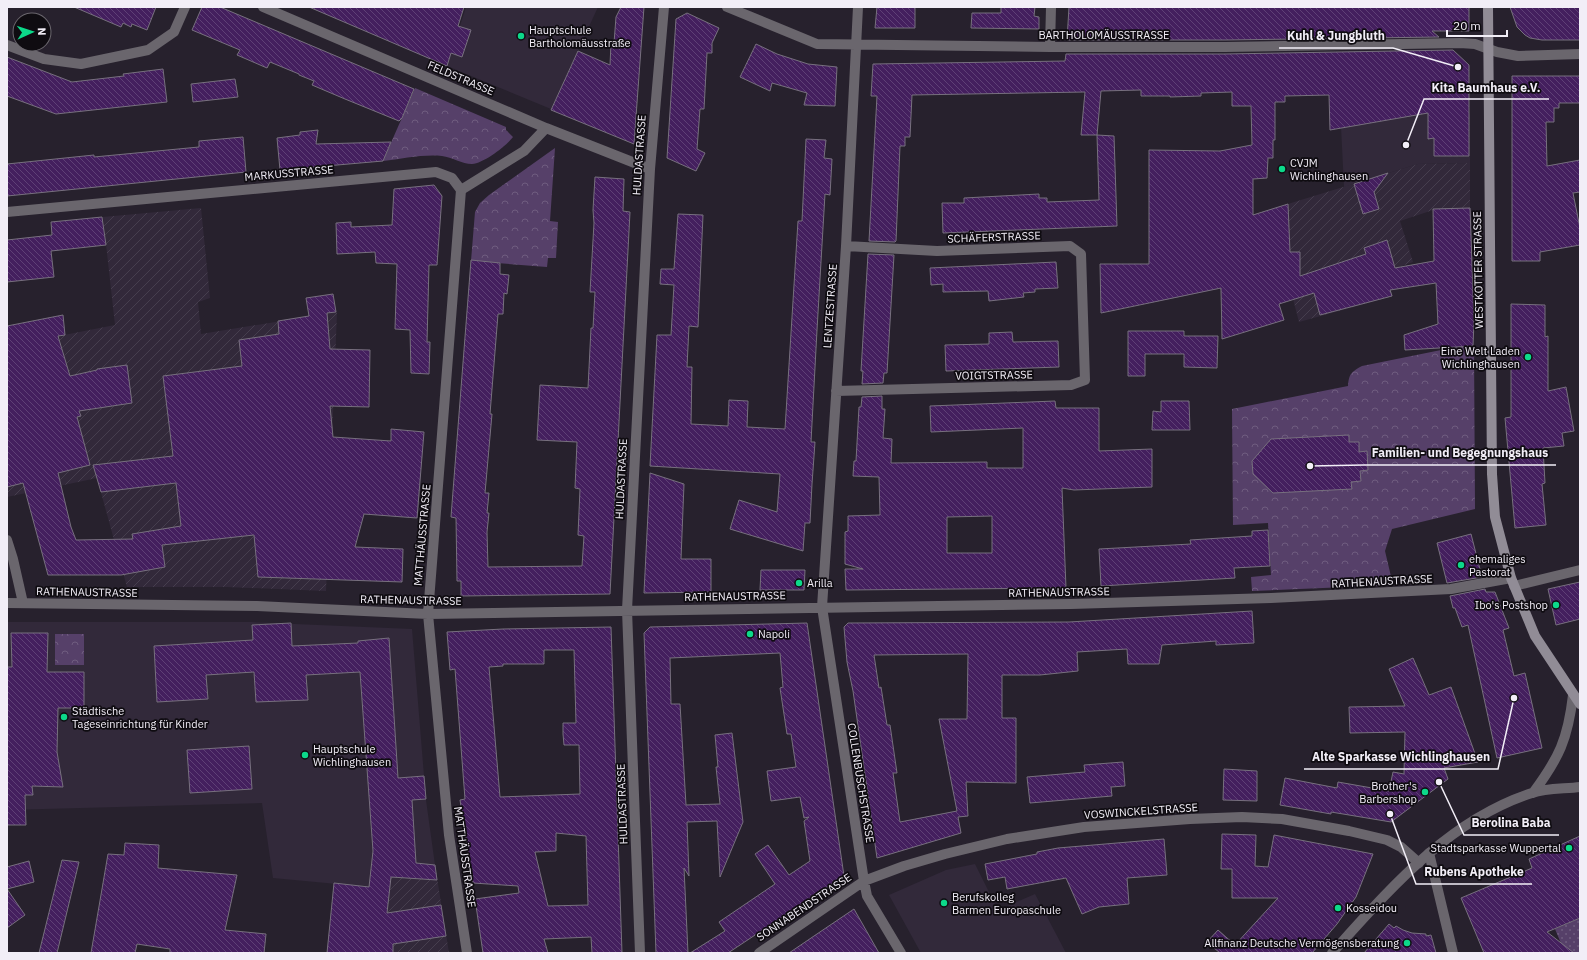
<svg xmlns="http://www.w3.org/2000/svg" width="1587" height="960" viewBox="0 0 1587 960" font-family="'IBM Plex Sans',sans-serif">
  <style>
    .built { fill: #32293a }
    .industrial { fill: url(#industrial-furrows) }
    .grass { fill: url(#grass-dots) }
    .park { fill: url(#park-crowns) }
    .building { fill: url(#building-back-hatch); stroke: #77707e; fill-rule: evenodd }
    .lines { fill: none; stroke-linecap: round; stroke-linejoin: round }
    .minor { stroke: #6a666d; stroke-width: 10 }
    .tertiary { stroke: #6a666d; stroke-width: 10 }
    .secondary { stroke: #918c96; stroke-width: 10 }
    .poi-dot { fill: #0cd98a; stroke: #0f0c11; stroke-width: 1.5 }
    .labels { text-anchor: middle; stroke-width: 3.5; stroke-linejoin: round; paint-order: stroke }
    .poi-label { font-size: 11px; fill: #f2eef7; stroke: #0f0c11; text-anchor: start }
    .street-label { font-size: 11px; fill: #f2eef7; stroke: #0f0c11 }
    .leader { fill: none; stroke: #f2eef7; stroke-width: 1.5 }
    .callout-dot { fill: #f2eef7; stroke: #0f0c11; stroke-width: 1.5 }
    .callout-label { font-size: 12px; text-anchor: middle; font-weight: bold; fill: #f2eef7; stroke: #0f0c11; stroke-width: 3.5; stroke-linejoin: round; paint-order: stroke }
  </style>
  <defs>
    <pattern id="industrial-furrows" width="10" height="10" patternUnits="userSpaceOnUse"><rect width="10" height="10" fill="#32293a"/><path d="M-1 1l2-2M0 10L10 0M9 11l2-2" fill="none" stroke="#463e4e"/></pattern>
    <pattern id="grass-dots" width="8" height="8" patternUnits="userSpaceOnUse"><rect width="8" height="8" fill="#564069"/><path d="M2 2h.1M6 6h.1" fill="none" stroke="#6f5c7f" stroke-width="1.8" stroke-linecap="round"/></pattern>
    <pattern id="park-crowns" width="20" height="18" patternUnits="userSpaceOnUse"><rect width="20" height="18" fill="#564069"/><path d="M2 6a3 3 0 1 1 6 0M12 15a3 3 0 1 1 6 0" fill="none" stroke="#6f5c7f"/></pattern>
    <pattern id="building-back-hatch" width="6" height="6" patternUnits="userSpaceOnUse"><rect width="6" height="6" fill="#441f5e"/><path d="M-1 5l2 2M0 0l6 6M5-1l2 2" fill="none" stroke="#5f4076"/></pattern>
  </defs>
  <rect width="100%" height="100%" fill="#27212d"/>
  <path class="built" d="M466 7H598L551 109 447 66Z
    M1417 113H1470V163L1418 164 1344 187 1341 127Z
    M7 622H251L412 629 426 800 435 865 372 860 369 887 273 878 262 803 7 810Z
    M975 864 998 910 1035 894 1066 953H921L889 895 946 870Z"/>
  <path class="industrial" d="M1470 163V209L1433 210 1400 221 1413 262 1385 272 1393 296 1299 322 1293 299 1222 320 1220 288V225L1418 164Z
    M201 208 210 298 198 302 201 334 337 312 326 591 227 587H127L97 478 7 497V436L81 416 59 336 115 325 103 217Z
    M372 860 435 865 449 953H383L389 889Z"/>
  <path class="grass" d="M1580 918V953H1565L1555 929Z"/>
  <path class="park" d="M415 88 506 127V130L513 137C506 146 484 163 472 164 462 164 452 157 442 156 423 154 402 159 383 161Z
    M555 148 550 221 558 222 556 258H548L547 267 471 261 475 212 480 203 489 195Z
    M1474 346 1475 509 1392 529 1385 551 1393 585 1252 591 1251 577 1271 575 1268 523 1233 525 1232 409 1348 386C1349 374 1351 372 1362 366L1451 348Z
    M55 634H84V665H55Z"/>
  <path class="building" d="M74 7H156L147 30 132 24 131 27 123 23 121 27Z
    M202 7H220L414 89 402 118 399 121 345 99 312 85 314 81 299 75V74L270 62 267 68 237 55 240 50 192 30Z
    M309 7H464L458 26 471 30 462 57 451 53 447 66Z
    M621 7H644L634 144 551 110 578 51 610 65 611 43H614L616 17Z
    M877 7H915V28H875Z
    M1001 7H1035L1034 16 1039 17V29L971 28 972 13H1001Z
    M1069 7H1469V31H1432L1439 37 1225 40H1067Z
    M1510 7H1580V40H1542L1530 38 1525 35 1517 27Z
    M687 13 719 28 712 43V53H707L704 109H700L697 149 705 153 696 171 667 158 676 19Z
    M756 44 777 54 808 64 837 67 835 106 804 105 807 93 772 83 770 91 740 77Z
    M1453 50 1469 65V156H1434V138L1428 139V113L1330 130 1329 95 1285 96V102H1275V140H1273V158H1268L1267 178 1253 179V215L1288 204 1290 252H1300V276L1366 254 1364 248 1387 240 1395 268 1434 261 1433 209 1470 208 1474 321 1473 346 1405 350 1404 335 1438 324 1436 283 1390 290 1392 296 1320 315 1314 293 1279 304 1284 320 1222 339 1221 288 1101 313 1100 264H1149V150L1220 151 1252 145 1251 106H1232V92L1201 93V96L1170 97V96H1141V90L1101 91 1097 135H1081L1085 92 912 95 910 137H905V146H900L896 241 895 242 869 241 877 96H871L873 64 1065 61 1066 54H1225Z
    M7 57 72 82 124 76 123 74 163 69 167 102 56 114 7 96Z
    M1512 76H1580V103H1559V108H1554V122H1546L1547 166 1580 160V192L1573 193 1580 228V245L1540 252V261H1512Z
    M235 79 238 97 193 102 191 84Z
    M318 130 316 144 391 142 383 161 280 170 277 138 300 135V132Z
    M1097 135 1114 136 1117 226 943 233 942 203H964V198L1039 194V198H1047V202L1099 200Z
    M243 137 246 172 7 196V164L94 155V157L199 147V141Z
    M806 139 826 140 824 158 832 159 830 195 825 194 817 330 811 442H815L812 484 810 523H805L803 551 730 529 739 500 777 512 780 474 650 466 657 335H671L674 285 660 284 661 269H674L678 214 703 215 698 327 689 326 687 367H692L691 424 728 426 729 400 748 401 747 427 785 429 798 221H802Z
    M1388 173 1374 192 1379 209 1363 214 1354 184Z
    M595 177 624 179 623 211 630 212 610 594 461 596V581H457L456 518 451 517 471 260 500 263V274L509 275 507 294 504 293 503 314H498L490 414H492L485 493H489L487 513H489L487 532 488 567 582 566 584 536 578 535 580 489 575 488 577 442 537 440 540 385 588 388 591 328H593L595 292H590L594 223 593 210Z
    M434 185 442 196 437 265H429L427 342H430L429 374 411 373 410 330 395 329 397 264 376 263 375 252 337 254 336 223 351 222V227L392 225 394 189Z
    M102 217 106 245 51 251 54 277 7 282V240L52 235 51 222Z
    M868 254 894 255 887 373H884L883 383 862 384 863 371H861Z
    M1056 262 1058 288 1035 289V292L1023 293 1024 297 989 301 988 291 943 292V284L931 285 930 268Z
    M333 294 336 312 327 313 330 349 370 350 369 407 330 406 333 437 391 441V429L424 432 417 518 364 514 355 547 403 549 402 582 258 577 254 535 162 545 165 567 121 575H48L23 483 7 487V326L63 315 65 335 58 336 70 376 97 370V369L127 365 132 403 79 411 81 416 77 417 90 465 58 473 71 527 76 540 133 539 132 534 181 526 176 483 101 492 93 465 173 456 163 376 242 366 239 340 279 334 278 321 309 316 306 298Z
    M1511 304 1545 305V337L1548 336V391L1566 387 1574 431 1562 433 1564 446 1543 448 1545 483 1542 484 1546 525 1515 528 1505 418 1511 417Z
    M1128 331H1184V336H1218L1217 368 1184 367V354H1145V376H1128Z
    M1012 332 1013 342 1058 341 1059 367 946 371 945 345 989 344V333Z
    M882 396V409H885L883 438 892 439 891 463 987 462V468H1023V428L931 432 930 406 1055 401 1056 408H1099V451L1152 449V487L1074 490 1062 488 1066 588 846 590 845 569H863L845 564V532L848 531V516L880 515 879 477 853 476 854 461H856L859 407H861L862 397ZM992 516V553H947V517Z
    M1161 401H1189L1190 430H1152L1153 411 1161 412Z
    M1349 435V442H1359V452L1367 451 1368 470 1360 471 1361 481 1351 482 1352 489 1273 493 1253 474 1252 461 1271 439Z
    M650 473 684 484 681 559H711V592L644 593Z
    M1268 530 1270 566 1234 568 1235 578 1101 586 1099 549 1191 544 1190 540 1252 536V531Z
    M1471 534 1482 577 1447 583 1437 543Z
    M761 570H805L804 590H760Z
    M1580 582V619L1556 625 1548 589Z
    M1485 589 1486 592H1495L1509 628 1503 630 1514 676 1525 673 1542 748 1497 758 1468 625 1462 627 1455 608H1453L1450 596Z
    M1252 611 1254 643 1216 645V641L1162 645 1159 664H1128L1127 649 1077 652 1078 671 1040 675H1002V718H1016V783L966 782 968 816 958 817 961 833 877 858 853 691 847 662 844 627 848 623 1069 622ZM968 654 967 719H939L957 811 900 822 893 773H897L890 725H887L881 687 879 688 874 655Z
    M291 623 292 646 358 643V641L389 638 398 778 424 776 426 799 412 800 416 863 435 865 437 880 391 877 387 913 441 905 446 936 393 944V953H327L334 883 369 887 373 851 360 672 306 675 308 700 256 702 254 672 206 675 208 699 157 702 154 646 253 640 252 625Z
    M807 623 844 876 728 953H690L725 931 719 922 775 884 755 854 768 845 789 875 810 861 804 821 809 817 804 818 800 797 771 801 767 771 796 767 791 734H787L780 688 783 687 780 653 670 658 671 704H680L686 805 720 804 716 767H718L715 735 732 733 743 822 720 877 717 821 687 822 689 876 684 868 688 953H656L644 633 650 627Z
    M611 627 622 953H592L591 937 544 939 548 953H483L475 899 519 893 518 886 473 883 460 800 465 799 455 669 450 670 447 632 503 629ZM544 650H574L576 723H563V734L564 745H579L580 794 500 797 489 667 503 666V664H544ZM556 833 586 836 588 905 548 906 535 852 556 851Z
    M11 633H48L47 672H84V708H58L57 752 63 787 32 786 33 795H25L26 825H7V667H12Z
    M1413 658 1429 695 1451 687 1478 762 1444 768 1448 779 1391 822 1331 812V814L1280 805 1285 778 1337 788 1338 782 1389 791 1393 772 1404 774 1405 732 1350 733 1349 707 1405 706 1389 669Z
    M249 746 252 789 190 793 187 750Z
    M1123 762 1125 786 1111 787 1112 796 1030 803 1027 777 1085 772 1084 765Z
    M1224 769 1257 771V801L1223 800Z
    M1222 834 1256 835 1255 866 1268 867 1274 835 1373 854 1356 897 1337 924 1312 953H1220L1207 942 1218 930 1235 945 1278 898H1232V869H1221Z
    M1580 836V918L1547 932 1574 953H1484L1461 898 1532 868 1529 859Z
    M1164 839 1167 875 1127 878 1129 904 1099 907 1082 914 1066 878 1007 889 1005 877 988 880 985 864 1037 854V852L1058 848Z
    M125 843 159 845 158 868 237 875 225 930 266 934 264 953H170V949L137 944 135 953H91L108 854 124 855Z
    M62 860 79 862 57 953H39Z
    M29 861 34 882 7 889 25 915 7 928V867Z
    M854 909 879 953H789L814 936Z
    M1389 924 1394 928 1396 926 1403 930 1412 933 1426 934V936L1431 935 1436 953H1364Z"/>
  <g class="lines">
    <path class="minor" d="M263 7 546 128 650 169
      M727 7 817 44 1050 47H1225L1460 43 1475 44 1497 52 1518 56 1580 54
      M858 7 846 246 822 607 864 881 867 896 901 953
      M7 45 44 59 81 64 148 50 174 32 185 7
      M1050 47 1051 7
      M461 190 428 614 449 835 467 953
      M7 212 436 172 452 178 461 190 524 151 546 128
      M836 391 1071 385 1085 380 1081 254 1070 246 937 251 846 246
      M7 540 13 559 23 603
      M1514 586 1580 570
      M7 603 257 606 428 614 1071 604 1271 598 1451 589 1511 578
      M1429 853 1453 953
      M640 953 627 610 650 169 664 7
      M759 953 864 881 904 866 945 854 1007 839 1084 827 1190 819 1242 817 1282 819 1349 831 1387 840 1401 847 1419 863"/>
    <path class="tertiary" d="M1533 793C1559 758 1568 739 1573 695
      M1332 953C1389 890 1448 820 1532 793 1546 788 1565 789 1580 787"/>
    <path class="secondary" d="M1488 7 1492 474 1495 517 1511 578 1535 636 1580 704"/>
  </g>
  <g class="poi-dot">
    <circle cx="521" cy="36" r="4"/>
    <circle cx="1282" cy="169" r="4"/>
    <circle cx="1528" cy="357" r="4"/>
    <circle cx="1461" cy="565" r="4"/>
    <circle cx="799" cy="583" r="4"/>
    <circle cx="1556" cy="605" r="4"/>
    <circle cx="750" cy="634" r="4"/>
    <circle cx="64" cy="717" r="4"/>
    <circle cx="305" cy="755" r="4"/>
    <circle cx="1425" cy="792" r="4"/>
    <circle cx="1569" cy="848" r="4"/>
    <circle cx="944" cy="903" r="4"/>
    <circle cx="1338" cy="908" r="4"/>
    <circle cx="1407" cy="943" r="4"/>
  </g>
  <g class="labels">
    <g class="poi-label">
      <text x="529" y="34">Hauptschule<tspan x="529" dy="13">Bartholomäusstraße</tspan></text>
      <text x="1290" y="167">CVJM<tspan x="1290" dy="13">Wichlinghausen</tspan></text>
      <text x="1520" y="355" text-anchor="end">Eine Welt Laden<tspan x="1520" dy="13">Wichlinghausen</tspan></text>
      <text x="1469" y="563">ehemaliges<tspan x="1469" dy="13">Pastorat</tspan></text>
      <text x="807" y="587">Arilla</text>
      <text x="1548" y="609" text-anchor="end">Ibo's Postshop</text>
      <text x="758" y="638">Napoli</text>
      <text x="72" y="715">Städtische<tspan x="72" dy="13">Tageseinrichtung für Kinder</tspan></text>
      <text x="313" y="753">Hauptschule<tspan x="313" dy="13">Wichlinghausen</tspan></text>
      <text x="1417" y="790" text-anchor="end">Brother's<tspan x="1417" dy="13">Barbershop</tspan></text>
      <text x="1561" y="852" text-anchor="end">Stadtsparkasse Wuppertal</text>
      <text x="952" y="901">Berufskolleg<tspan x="952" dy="13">Barmen Europaschule</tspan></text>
      <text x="1346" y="912">Kosseidou</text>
      <text x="1399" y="947" text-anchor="end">Allfinanz Deutsche Vermögensberatung</text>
    </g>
    <g class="street-label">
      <text x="1104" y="39">BARTHOLOMÄUSSTRASSE</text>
      <text transform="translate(461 78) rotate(23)" y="4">FELDSTRASSE</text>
      <text transform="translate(639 155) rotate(-86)" y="4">HULDASTRASSE</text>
      <text transform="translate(289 173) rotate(-5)" y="4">MARKUSSTRASSE</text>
      <text transform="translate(994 237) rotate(-2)" y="4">SCHÄFERSTRASSE</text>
      <text transform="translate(1478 270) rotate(-91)" y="4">WESTKOTTER STRASSE</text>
      <text transform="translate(830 306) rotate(-86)" y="4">LENTZESTRASSE</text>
      <text transform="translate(994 375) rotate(-1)" y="4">VOIGTSTRASSE</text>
      <text transform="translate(621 479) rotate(-87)" y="4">HULDASTRASSE</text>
      <text transform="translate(422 535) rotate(-85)" y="4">MATTHÄUSSTRASSE</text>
      <text transform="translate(1382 581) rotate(-3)" y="4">RATHENAUSTRASSE</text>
      <text transform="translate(87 592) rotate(1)" y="4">RATHENAUSTRASSE</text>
      <text transform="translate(1059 592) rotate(-1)" y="4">RATHENAUSTRASSE</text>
      <text transform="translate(735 596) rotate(-1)" y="4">RATHENAUSTRASSE</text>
      <text transform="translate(411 600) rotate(1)" y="4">RATHENAUSTRASSE</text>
      <text transform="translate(861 783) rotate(81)" y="4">COLLENBUSCHSTRASSE</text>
      <text transform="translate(622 804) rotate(-92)" y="4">HULDASTRASSE</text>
      <text transform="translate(1141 811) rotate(-4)" y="4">VOSWINCKELSTRASSE</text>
      <text transform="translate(465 857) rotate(82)" y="4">MATTHÄUSSTRASSE</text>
      <text transform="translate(804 907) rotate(-34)" y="4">SONNABENDSTRASSE</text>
    </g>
  </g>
  <path class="leader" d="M1458 67L1393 48H1279M1406 145L1424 99H1549M1310 466L1364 465H1556M1514 698L1498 769H1304M1439 782L1464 835H1559M1390 814L1416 884H1532"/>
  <g class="callout-dot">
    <circle cx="1458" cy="67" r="4"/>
    <circle cx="1406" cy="145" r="4"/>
    <circle cx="1310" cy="466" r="4"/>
    <circle cx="1514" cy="698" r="4"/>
    <circle cx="1439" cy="782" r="4"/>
    <circle cx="1390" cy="814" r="4"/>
  </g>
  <g class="callout-label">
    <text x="1336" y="40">Kuhl &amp; Jungbluth</text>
    <text x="1486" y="92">Kita Baumhaus e.V.</text>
    <text x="1460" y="457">Familien- und Begegnungshaus</text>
    <text x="1401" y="761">Alte Sparkasse Wichlinghausen</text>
    <text x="1511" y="827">Berolina Baba</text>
    <text x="1474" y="876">Rubens Apotheke</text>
  </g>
  <rect width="1587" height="960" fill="none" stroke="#f2eef7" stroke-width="16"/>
  <g transform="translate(32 32) rotate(87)"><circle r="19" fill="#0f0c11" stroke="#6a666d"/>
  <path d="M0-3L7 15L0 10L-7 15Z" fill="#0cd98a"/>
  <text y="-6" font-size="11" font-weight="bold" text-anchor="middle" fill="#f2eef7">N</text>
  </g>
  <path d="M1447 30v6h60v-6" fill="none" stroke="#f2eef7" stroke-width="2"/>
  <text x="1453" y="30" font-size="12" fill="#f2eef7" stroke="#0f0c11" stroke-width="3" paint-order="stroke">20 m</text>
</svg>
